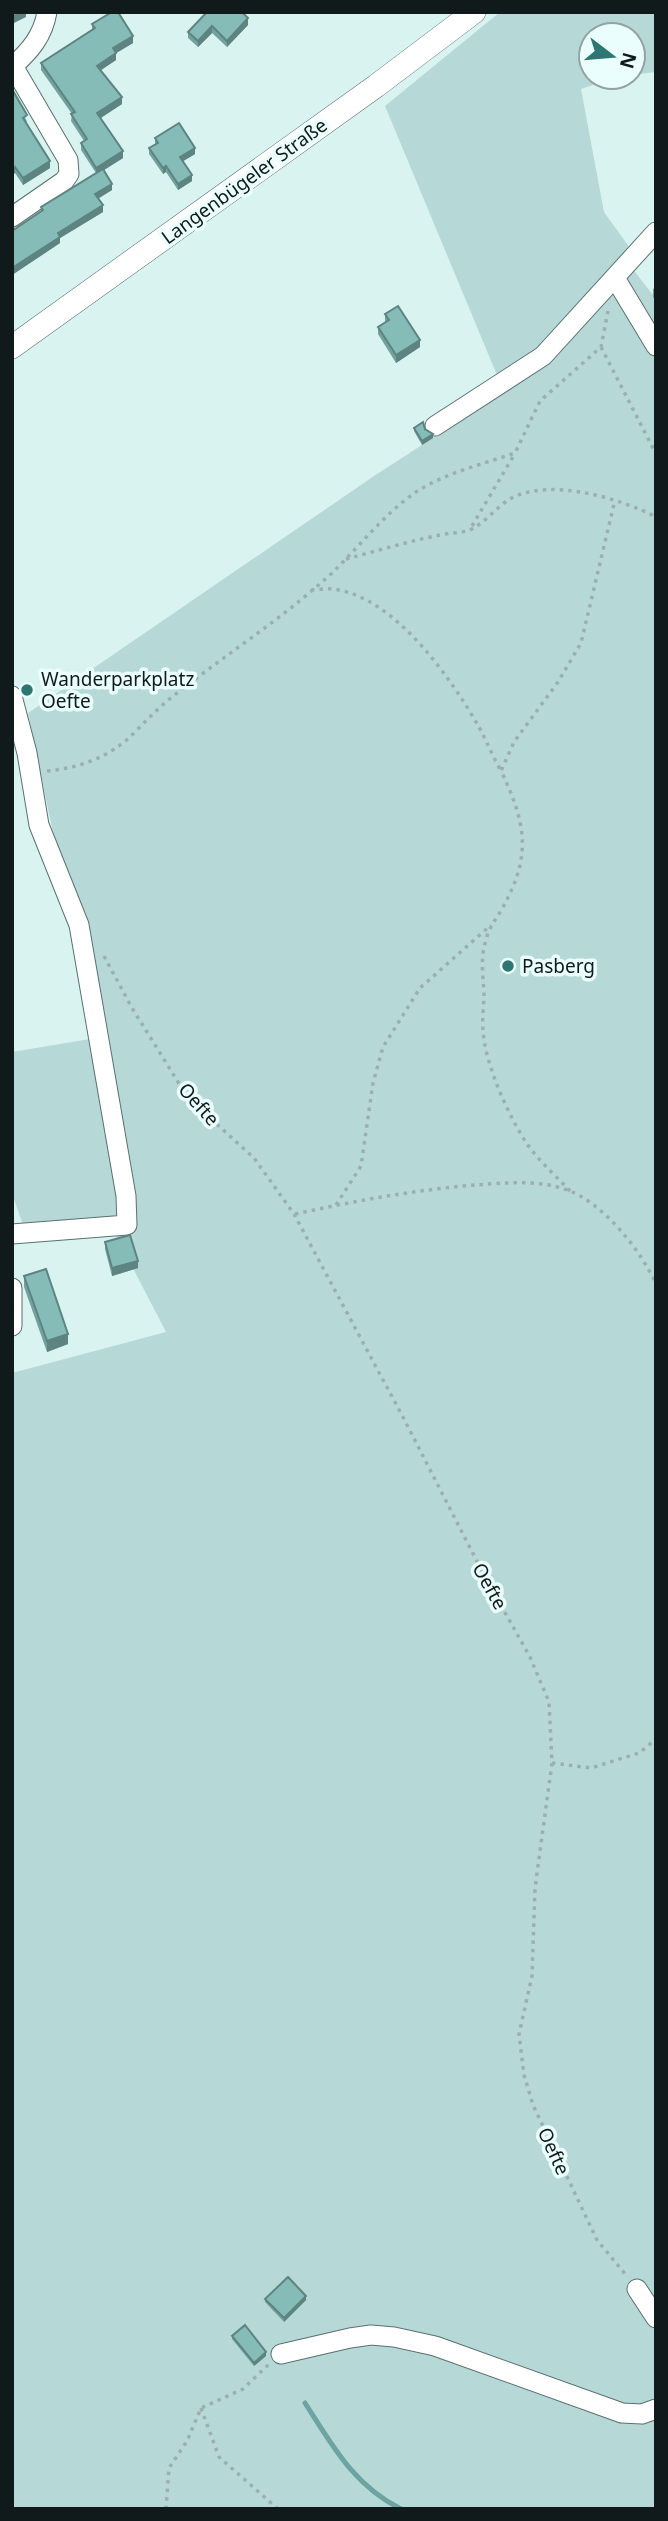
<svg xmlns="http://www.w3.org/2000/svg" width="668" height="2521" viewBox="0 0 668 2521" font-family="'Noto Sans',sans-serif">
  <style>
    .green { fill: #b6d9d7 }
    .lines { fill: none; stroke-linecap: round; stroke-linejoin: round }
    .stream { stroke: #6da3a0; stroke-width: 5 }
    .minor-casing { stroke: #59706f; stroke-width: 21 }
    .major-casing { stroke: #59706f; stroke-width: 24 }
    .path { stroke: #9bb0ae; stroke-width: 3.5; stroke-dasharray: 3.5 5; stroke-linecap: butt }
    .minor { stroke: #fff; stroke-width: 19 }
    .major { stroke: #fff; stroke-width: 23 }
    .wall { fill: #72a29e }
    .shaded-wall { fill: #5d8481 }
    .building { fill: #85bcb8; stroke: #5d8481; stroke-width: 2 }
    .poi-dot { fill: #2d7672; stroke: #eafffd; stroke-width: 2.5 }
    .labels { text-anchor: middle; stroke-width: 7; stroke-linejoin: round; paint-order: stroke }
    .street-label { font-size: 19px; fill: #111a1a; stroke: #eafffd }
    .poi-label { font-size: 19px; fill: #111a1a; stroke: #eafffd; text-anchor: start }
  </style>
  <rect width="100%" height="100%" fill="#d9f3f1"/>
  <path class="green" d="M500 12H656L655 72 633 75V35H591V77H617L581 89 604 212 630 248 632 268 656 299V2509H12V1373L166 1332 109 1222 23 1225 12 1193V1052L96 1038 28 713 374 476 504 392 385 106Z"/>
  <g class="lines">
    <path class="stream" d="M305 2403C332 2445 354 2486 401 2509"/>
    <g class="minor-casing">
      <path id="minor" d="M12 67C30 51 43 36 47 12
        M12 217 64 181 69 174 68 160 13 66
        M615 278 656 346
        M435 426 543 356 656 232
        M12 696 27 753 39 825 79 925 126 1196 127 1225 12 1234
        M12 1288V1326
        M637 2289 656 2318
        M281 2354 350 2338 371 2335 394 2337 435 2346 622 2413 642 2414 656 2409"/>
    </g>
    <g class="major-casing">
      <path id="major" d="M12 347 376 86 474 12"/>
    </g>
    <path class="path" d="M601 347 656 454
      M472 526 514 455
      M346 559C377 551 409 541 440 535 449 533 458 533 467 531 483 526 496 507 510 499 548 477 620 498 656 517
      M311 590C318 590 326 588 333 589 395 597 450 677 479 727 487 742 493 757 501 771
      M47 771C79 768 110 757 133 734 146 721 158 708 172 697 225 655 282 619 332 573 360 546 384 514 416 492 445 473 483 464 515 453L540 401 601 347 608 311
      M104 956 132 1008 188 1098 254 1158 294 1214 404 1419 485 1577 530 1657 549 1702 552 1763 535 1888 532 1976 519 2034 524 2075 533 2105 597 2240 626 2275
      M570 1191C556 1176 539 1161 527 1144 508 1115 485 1064 483 1030 482 1018 484 1005 484 993 483 974 480 958 486 940 489 927 497 918 503 907 532 855 526 823 501 771L514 742 558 682 581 643 615 500
      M336 1205 361 1166 373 1083 383 1047 420 988 491 925
      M295 1214C355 1201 414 1190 475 1185 505 1183 540 1179 570 1191 605 1205 641 1251 656 1284
      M552 1763 591 1768 639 1753 656 1739
      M201 2408 219 2457 278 2509
      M166 2509 169 2468 187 2441 201 2408 243 2389 269 2364"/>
    <use href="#minor" class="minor"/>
    <use href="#major" class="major"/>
  </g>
  <path class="wall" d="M205 12H242L248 25 227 47 212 33 198 47 188 38V32L206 13Z
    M92 24 133 43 116 53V60L100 70 122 104 101 118 123 158 104 170 112 190 98 199 103 212 60 238V243L12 275V231L41 211V207L96 173 81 150V143L84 141 71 121 72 114 41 70V63L92 30Z
    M12 89 27 122 26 123 50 168 23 185 15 173 12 175Z
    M155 138 195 154 183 161 192 181 178 190 166 172 163 174 149 154V148L155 144Z
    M656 287V302L653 297V289Z
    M385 314 420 347 396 363 378 334V327L385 322Z
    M414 428 433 438 422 445 414 431Z
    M105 1242 138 1268 112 1276 105 1249Z
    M24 1276 68 1344 47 1352 24 1287Z
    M265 2299 306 2300 284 2322 265 2302Z
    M232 2336 266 2356 254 2366 232 2339Z"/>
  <path class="shaded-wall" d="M22 12H26V17L12 24V17Z
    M248 18V25L227 47V41Z
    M212 26V33L198 47V41Z
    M133 36V43L113 55V48Z
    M116 53V60L97 73V66Z
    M122 97V104L97 120V113Z
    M195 148V154L180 163V157Z
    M123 151V158L96 175V168Z
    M50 161V168L23 185V178Z
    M166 166V172L163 174V168Z
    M15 167V173L12 175V169Z
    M192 175V181L178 190V184Z
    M112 184V190L95 200V194Z
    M103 205V212L60 238V243L12 275V268L58 233Z
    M420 340V347L396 363V355Z
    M433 434V438L422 445V441Z
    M138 1261V1268L112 1276V1268Z
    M68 1334V1344L47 1352V1341Z
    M306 2296V2300L284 2322V2318Z
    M266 2352V2356L254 2366V2363Z"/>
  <path class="building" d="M12 12H22L12 17Z
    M112 12H118L133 36 113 48 116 53 97 66 122 97 97 113 123 151 96 168 81 143 87 139 71 114 75 112 41 63 95 28 92 24Z
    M207 12H242L248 18 227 41 212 26 198 41 188 32Z
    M12 89 27 115 23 118 50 161 23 178 15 167 12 169Z
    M179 123 195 148 180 157 192 175 178 184 166 166 163 168 149 148 158 143 155 138Z
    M103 169 112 184 95 194 103 205 58 233 60 237 12 268V231L43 210 41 207Z
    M398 306 420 340 396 355 378 327 389 320 385 314Z
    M423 422 425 429 433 434 422 441 414 428Z
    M130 1235 138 1261 112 1268 105 1242Z
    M46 1269 68 1334 47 1341 24 1276Z
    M288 2277 306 2296 284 2318 265 2299Z
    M245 2325 266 2352 254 2363 232 2336Z"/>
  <g class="poi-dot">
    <circle cx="27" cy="690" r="7"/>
    <circle cx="508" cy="966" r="7"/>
  </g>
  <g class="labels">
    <g class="street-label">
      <text transform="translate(244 181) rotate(-36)" y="7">Langenbügeler Straße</text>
      <text transform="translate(199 1104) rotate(48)" y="7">Oefte</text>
      <text transform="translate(490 1586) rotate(61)" y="7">Oefte</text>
      <text transform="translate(554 2151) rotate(65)" y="7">Oefte</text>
    </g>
    <g class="poi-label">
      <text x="41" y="686">Wanderparkplatz<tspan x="41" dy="22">Oefte</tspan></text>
      <text x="522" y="973">Pasberg</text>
    </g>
  </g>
  <rect width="668" height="2521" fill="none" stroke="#111a1a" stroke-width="28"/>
  <g transform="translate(612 56) rotate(106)"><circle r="33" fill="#eafffd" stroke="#93a3a2" stroke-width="2"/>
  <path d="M0-5L12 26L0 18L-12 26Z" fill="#2d7672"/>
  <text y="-10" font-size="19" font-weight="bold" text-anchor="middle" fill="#111a1a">N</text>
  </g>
</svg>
